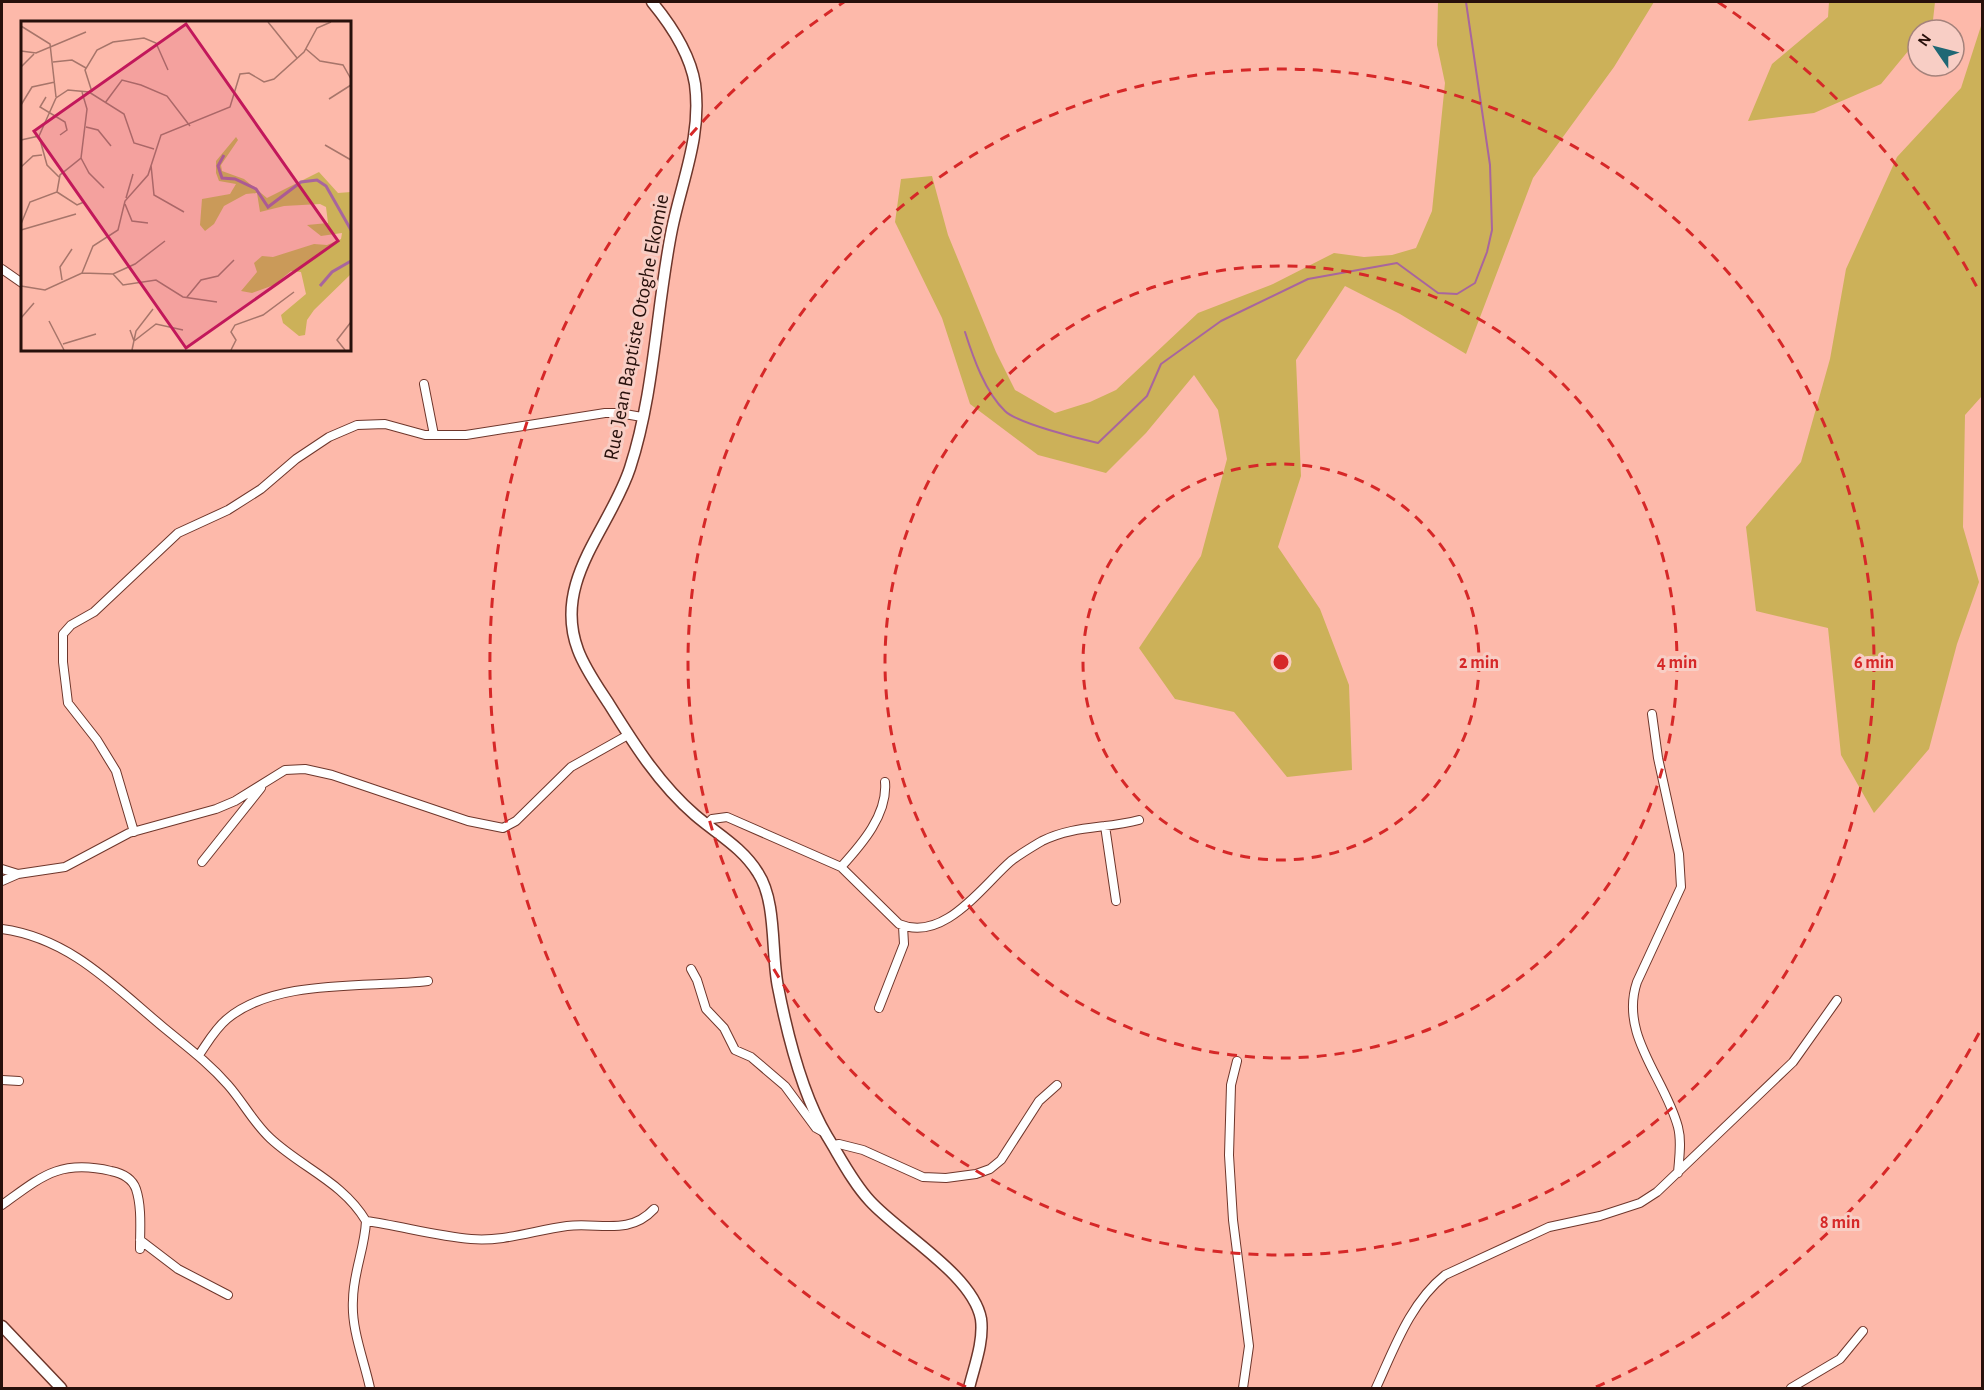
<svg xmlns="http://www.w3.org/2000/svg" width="1984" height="1390" viewBox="0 0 1984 1390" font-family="'Alegreya Sans',sans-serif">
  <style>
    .green { fill: #ccb159 }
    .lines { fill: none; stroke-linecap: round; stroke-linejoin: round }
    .stream { stroke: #a8659e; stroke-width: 2 }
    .street-casing { stroke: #6e362b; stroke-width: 10 }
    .secondary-casing { stroke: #6e362b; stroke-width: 13 }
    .street { stroke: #fff; stroke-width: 8 }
    .secondary { stroke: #fff; stroke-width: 10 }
    .ring { fill: none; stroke: #d62828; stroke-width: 3; stroke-dasharray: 10 8 }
    .labels { text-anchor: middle; stroke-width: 6; stroke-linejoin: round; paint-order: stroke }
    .street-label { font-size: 21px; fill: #27100b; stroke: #f8cec5 }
    .inset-river { fill: none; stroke: #a8659e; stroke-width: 3 }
    .inset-road { fill: none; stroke: #a7756a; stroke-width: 1.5 }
    .view { fill: #c2185b; fill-opacity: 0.15; stroke: #c2185b; stroke-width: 3 }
    .inset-edge { fill: none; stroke: #27100b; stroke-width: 3 }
    .centre { fill: #d62828; stroke: #f8cec5; stroke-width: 3 }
    .ring-label { font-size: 18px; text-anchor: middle; font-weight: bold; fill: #d62828; stroke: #f8cec5; stroke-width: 6; stroke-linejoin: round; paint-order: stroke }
  </style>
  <rect width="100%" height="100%" fill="#fdb9aa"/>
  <path class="green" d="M1438 2H1654L1614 67 1533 178 1466 354 1400 314 1345 286 1296 360 1301 476 1278 547 1320 609 1349 685 1352 770 1287 777 1234 712 1175 699 1139 648 1201 556 1227 459 1218 410 1194 375 1146 433 1106 473 1038 455 970 404 942 318 895 222 901 179 932 176 948 235 996 352 1015 390 1055 413 1090 402 1116 390 1198 313 1273 284 1334 253 1364 257 1392 255 1416 248 1432 211 1445 83 1437 45Z
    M1829 2H1935L1933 20 1925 30H1918V39L1881 84 1814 113 1748 121 1772 64 1828 17Z
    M1982 5V396L1965 415 1963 527 1979 582 1957 644 1929 749 1874 813 1841 755 1828 628 1756 611 1746 527 1801 462 1830 359 1846 269 1897 157 1961 88 1981 26Z"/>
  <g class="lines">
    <path class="stream" d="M965 332C973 357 985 392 1005 411 1017 423 1080 439 1098 443L1147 396 1161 364 1221 321 1308 279 1397 263 1438 293 1457 294 1475 283 1487 252 1492 230 1490 165 1466 2"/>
    <g class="street-casing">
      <path id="street" d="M2 269 22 283
        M424 384 434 435
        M1652 714 1658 758 1679 854 1681 887 1637 982C1619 1035 1665 1078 1678 1127 1682 1142 1679 1158 1678 1173
        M706 825 712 819 727 817 841 867 899 924C944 943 982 886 1011 861 1020 854 1032 847 1042 841 1074 825 1106 829 1139 820
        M1105 826 1116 901
        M134 832 116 771 97 740 68 703 63 662V634L71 625 94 612 178 533 228 510 261 489 296 459 329 437 357 425 385 424 425 435H466L605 413H619L642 417
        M202 862 261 788
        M841 867C862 844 888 814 885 782
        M2 869 18 874
        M2 881 18 874 65 867 129 833 216 809 235 801 285 770 305 769 332 775 468 821 503 828 516 821 571 767 628 735
        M2 929C69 938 113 985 163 1027 186 1046 208 1062 228 1085 243 1102 253 1122 270 1138 302 1168 343 1182 366 1221 365 1248 353 1273 353 1300 351 1329 364 1360 370 1388
        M691 969 697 980 706 1009 724 1028 735 1050 751 1057 785 1086 816 1128 825 1133
        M879 1008 904 944 903 926
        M199 1055C208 1042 215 1029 227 1019 275 978 368 988 428 981
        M1237 1061 1231 1085 1229 1155 1233 1220 1249 1346 1243 1388
        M2 1080 19 1081
        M834 1145 839 1144 863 1150 923 1177 946 1178 976 1174 990 1169 1001 1160 1039 1101 1057 1085
        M2 1205C41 1177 59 1159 111 1171 121 1173 132 1178 136 1189 142 1207 140 1229 140 1249
        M366 1221C401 1226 436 1236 471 1239 504 1242 535 1230 567 1226 599 1222 629 1236 654 1209
        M140 1240 178 1269 228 1295
        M1376 1388C1394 1349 1410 1303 1445 1275L1549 1227 1600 1216 1640 1203 1657 1192 1793 1062 1837 1000
        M1791 1388 1840 1359 1863 1331"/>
    </g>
    <g class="secondary-casing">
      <path id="secondary" d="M652 2C671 25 690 53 695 84 702 136 682 180 672 229 656 308 655 391 630 468 610 529 552 581 578 650 585 669 598 687 609 704 634 744 659 784 695 815 717 834 742 847 758 873 777 902 771 953 778 987 787 1033 803 1096 827 1136 840 1157 853 1183 870 1201 899 1233 973 1275 981 1319 984 1342 974 1367 969 1388
        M2 1326 61 1388"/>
    </g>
    <use href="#street" class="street"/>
    <use href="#secondary" class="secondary"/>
  </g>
  <g class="ring">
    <circle cx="1281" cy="662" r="198"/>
    <circle cx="1281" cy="662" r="396"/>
    <circle cx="1281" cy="662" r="593"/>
    <path d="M1979 1033A791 791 0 0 1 1596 1387M966 1387A791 791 0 0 1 844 2M1718 2A791 791 0 0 1 1979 291"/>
  </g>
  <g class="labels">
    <g class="street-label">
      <text transform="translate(636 327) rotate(-79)" y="7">Rue Jean Baptiste Otoghe Ekomie</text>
    </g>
  </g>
  <g transform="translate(21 21)">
    <rect width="330" height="330" fill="#fdb9aa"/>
    <path d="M215 116 217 119 200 144 201 150 223 158 246 177 298 151 317 172 330 171V253L293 289 286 299 284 314 278 315 262 302 260 294 285 273 280 251 270 250 253 264 231 272 220 270 236 251 233 242 241 235 252 236 293 223 306 224 320 218 321 212 300 215 286 204 307 202 305 186 299 183 263 185 239 191 236 172 225 173 203 185 193 203 184 210 179 204 181 178 209 173 215 163 198 160 195 152V140Z" fill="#ccb159"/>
    <path class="inset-river" d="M203 134 197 145 201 157 214 158 235 168 247 186 280 161 296 159 305 165 330 209M299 265 311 251 330 240"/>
    <path class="inset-road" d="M247 1 276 37M0 5 29 23 35 76M285 28 299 40 322 44 330 58M0 30 15 32 65 11M32 41 51 39 65 47M0 46 13 33M71 71 64 49 76 29 92 21 123 17 135 22 147 49M25 76 19 86 44 101 46 109 39 114M308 78 330 64M84 82 101 59 120 64 146 75 169 105M0 84 11 66 34 61M65 106 77 109 90 125M0 119 18 115M304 124 330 139M60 137 68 152 83 167M130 144 133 174 163 191M0 146 12 135 21 134M38 156 26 144 18 115 35 77 47 69 68 71 103 93 113 122 133 128M36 171 56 184 63 181M105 177 112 153M104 183 111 200 127 202M0 203 9 181 36 171 39 154 60 137 66 88 61 71M0 209 55 193M61 252 72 225 97 209 104 180 127 154 140 114 209 86 219 53 228 52 243 61 253 58 283 31 296 7 310 1M92 253 102 264 135 259 162 276 196 281M41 259 39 246 51 228M0 265 24 269 61 252 92 253 114 243 144 220M166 276 180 259 197 255 213 239M0 297 13 282M28 300 43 329M109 309 113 320 135 303 162 309M42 323 75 313M111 329 115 310 132 288M210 329 215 319 210 311 214 304 242 294 273 271M324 329 316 319 330 301"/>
    <path class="view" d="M165 3 317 220 165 327 13 110Z"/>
    <rect width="330" height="330" class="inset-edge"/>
  </g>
  <circle cx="1281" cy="662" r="9" class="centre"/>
  <g class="ring-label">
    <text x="1479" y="668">2 min</text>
    <text x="1677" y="668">4 min</text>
    <text x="1874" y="668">6 min</text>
    <text x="1840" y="1228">8 min</text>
  </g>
  <rect width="1984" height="1390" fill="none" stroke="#27100b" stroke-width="6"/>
  <g transform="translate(1936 48) rotate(305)"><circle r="28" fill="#f8cec5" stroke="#a4827b" stroke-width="1.5"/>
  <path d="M0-4.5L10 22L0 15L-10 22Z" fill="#1f6774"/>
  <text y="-9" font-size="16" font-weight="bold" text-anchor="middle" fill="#27100b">N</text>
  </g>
</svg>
